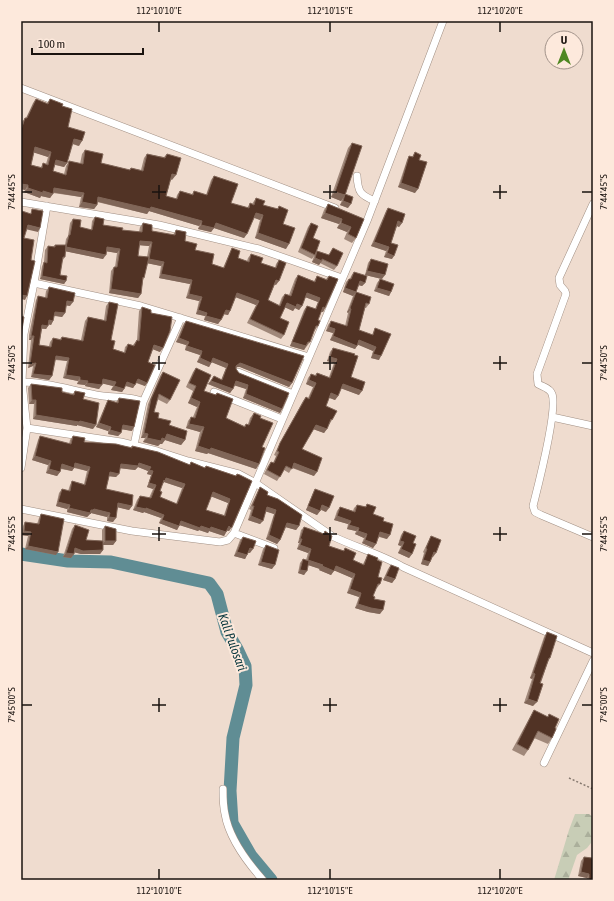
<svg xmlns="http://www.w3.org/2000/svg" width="614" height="901" viewBox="0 0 614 901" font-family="'Asap Condensed',sans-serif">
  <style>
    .forest { fill: url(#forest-firs) }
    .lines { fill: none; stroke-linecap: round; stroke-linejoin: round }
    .river { stroke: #608d94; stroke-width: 13 }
    .minor-casing { stroke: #a18f83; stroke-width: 8 }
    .path { stroke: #85786f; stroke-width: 1.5; stroke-dasharray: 2 2; stroke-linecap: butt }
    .minor { stroke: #fff; stroke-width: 7 }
    .wall { fill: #a0887a; fill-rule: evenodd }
    .shaded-wall { fill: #806658 }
    .building { fill: #513325; stroke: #806658; fill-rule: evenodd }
    .ticks { fill: none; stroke: #1a130f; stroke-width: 1.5 }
    .labels { text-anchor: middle; stroke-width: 4; stroke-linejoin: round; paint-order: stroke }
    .water-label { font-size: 13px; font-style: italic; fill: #0c393f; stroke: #fde9dc }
    .neatline { fill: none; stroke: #1a130f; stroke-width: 1.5 }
    .ticks-label { font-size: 10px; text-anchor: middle; fill: #1a130f }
  </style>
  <defs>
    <pattern id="forest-firs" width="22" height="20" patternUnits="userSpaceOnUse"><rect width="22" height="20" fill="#c8cdb6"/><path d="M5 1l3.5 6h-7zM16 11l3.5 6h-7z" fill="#abaf9b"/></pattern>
  </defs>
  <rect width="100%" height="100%" fill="#efdccf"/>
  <path class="forest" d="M575 814H589L593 817V830L591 843 587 848 577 855 569 878 570 880H554L569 830Z"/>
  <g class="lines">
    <path class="river" d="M21 554 68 561 111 562 209 583 217 594 227 632 237 649 245 666 246 685 233 738 230 791 232 823 251 856 271 880"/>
    <g class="minor-casing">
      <path id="minor" d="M21 88 335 208
        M357 176C358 192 360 195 375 201
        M21 202 159 225 259 249 342 278
        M593 204 559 278 560 285 565 291 566 294 537 374 538 384C543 387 550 388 552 394 558 410 538 486 533 506L535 512 541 515 593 537
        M47 206 34 283 141 306 309 357
        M34 283 24 334 22 382C50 382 76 392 103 396 116 398 131 396 143 402
        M238 372 293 394
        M22 382 27 428 121 442 157 451 188 461 239 474 254 482 332 536C355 547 380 554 403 567L593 653
        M214 392 282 419
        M552 417 593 426
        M134 445 143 402 181 318
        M21 468 27 428
        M21 509 132 531 220 542 228 540 234 533 367 221 443 21
        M234 533 274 548
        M544 763 593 661
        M223 789C223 797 223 806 225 814 229 838 247 862 263 880"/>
    </g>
    <path class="path" d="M569 778 593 789"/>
    <use href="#minor" class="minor"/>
  </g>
  <path class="wall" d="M36 99 47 103 50 99 62 106 68 127 79 146 72 144 67 163 64 167 55 165 53 171 64 174 66 166 69 161 80 164 82 154 85 150 101 163 130 170 131 168 141 170 144 158 147 154 164 157 167 154 172 180 171 179 166 196 176 199 177 195 180 191 192 194 194 191 206 195 211 180 214 176 231 203 247 208 250 203 252 204 256 198 263 205 277 209 279 206 283 224 286 249 255 238 260 220 254 218 244 238 214 228 211 232 198 229 199 226 149 211 147 214 97 202V205L94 209 79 207 81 197 53 193 50 198 41 196 40 198 24 192 25 190 21 189V125L22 122 25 118H26L33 103ZM34 152 48 157 46 164 43 163 41 167 31 165Z
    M352 143 346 194 348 208 340 205 342 200 341 201 331 197 348 148Z
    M415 152 419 160 415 193 398 187 407 160 409 156 412 157Z
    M328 204 364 219 356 238 352 243 344 239 347 232 337 228 339 224 321 218 324 210Z
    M388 208 402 223 399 227 397 226 391 243 392 259 384 257 386 251 371 246 386 211Z
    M95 217 103 225 122 230 139 232 140 227 143 223 152 231 173 235 176 230 185 241 212 264 223 268 230 252 232 248 238 258 247 261 248 258 251 254 261 263 275 268 276 264 279 260 276 285 275 284 268 300 279 305 282 297 285 294 289 295 295 279 298 275 314 281 317 276 326 279 329 276 325 308 323 312H321L318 320V326L315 330H314L310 342 304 350 290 346 304 310 307 306 315 309 318 302 305 297 302 306 299 310 295 308 293 311 285 307 280 318 284 335 281 339 247 323 256 305 236 297 228 315 224 314 218 324 204 320 205 316 196 314 199 301 186 298 190 284 159 278 161 266 147 263 144 278 143 280 141 294 138 298 109 293 111 271 114 267H115L117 253 106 251 103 259 65 251V257L62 261 60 275 66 281 64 284 40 279 42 266 44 262 45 250 48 246 53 247 55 245H65L66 239 68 236 70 223 73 219 80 227 91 230 92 221ZM139 245 149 246 147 257 138 256Z
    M311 223 316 253 317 251 329 255 333 248 337 266 334 270 320 263 319 265 312 262 314 256 312 259 298 252 308 227Z
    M371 259 382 279 365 275 368 263Z
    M354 272 365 283 362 286 359 285 356 292 369 304 366 308H365L359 330 372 335 375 328 379 360 371 358 373 351 358 344 355 349 330 340 333 333 326 331 328 325 331 321 345 326 348 313 347 312 353 296 343 292 346 282 349 279H350L351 276Z
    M380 279 391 292 389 296 374 291 377 283Z
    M49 287 70 306 66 305 65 313 62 317 54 316 53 321 51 325 49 324 46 329H42L39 345 49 346 50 342 53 338 60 339 62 337 81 340 85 321 88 317 104 320 106 306 109 302 111 340 113 349 124 352 125 347 128 344 133 345 137 340 139 311 142 307 151 313 160 352 153 349 148 362 147 383 145 386 136 383 133 388 125 386 124 389 122 392 111 390 113 386 102 383 99 389 85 386V385L77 384 78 381 63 378 67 361 55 360 52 376 49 380 31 377 33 366 28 368 31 340H29V335L36 300 38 296 45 298 46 291Z
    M186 321 292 383 289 387 240 367H237L236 368V369L239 373 282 409 280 413 243 398 246 389 235 385 230 393 208 384 214 376 221 380 226 368 212 362 209 367 197 362 200 355 185 350 186 345 176 342 183 325Z
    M333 348 351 377 359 395 341 388 338 396 335 400 329 398 326 406 332 420 324 433 313 429 302 449 314 476 292 468 289 473 284 470 277 481 264 474 268 466 271 462 273 463 276 456 274 455 278 447 303 401 306 397 308 398 313 387 306 384 308 378 311 374 315 375 317 373 329 377 334 363 327 361 330 352Z
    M196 368 204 391 215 395 217 393 226 418 244 426 246 424H248L250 418 254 413 260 418 262 447 259 464 256 469 208 453 207 454 195 451 200 432 186 428 188 421 191 417H193L197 407 188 403 193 391 186 387 193 372Z
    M163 372 170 400 167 404 157 399 154 412 158 418 169 425 185 440 181 445 165 440 162 444H160L158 446 143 442 145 438H141L148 404 160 376Z
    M31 384 72 395 75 391 83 399 93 429 77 425V426L33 419 34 404H29L28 388Z
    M119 398 132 431 122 429 121 433 118 436 108 434V431L96 427 106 404 108 400 116 402Z
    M40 436 69 444 70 440 73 436 84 442 131 447 132 446 189 465 191 462 205 468 206 466 236 476 237 474 232 527 229 531H227L224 536 209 531 208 533 199 530 198 531 180 525 177 530 159 523 161 518 144 512 143 513 133 510 137 500 140 496 149 498 153 489 147 487 151 475 147 474 148 471 138 467 135 470 120 468 116 477 109 476 106 489 132 506 129 510 118 507 113 522 107 521V517L91 513V514H90L87 517 67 512V509L56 506 59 493 62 489 68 491 70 485 72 481 84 484 87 471 74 468 72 471 61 469 60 472 57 476 46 473 48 465 32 460 38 440ZM164 482 182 488 176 504 160 497V491L162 485ZM211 496 228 503 224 515 206 510Z
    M260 487 267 495 299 526 296 530 286 527 280 540 277 544 266 539 274 514 266 511 260 524 248 520 251 510 249 509Z
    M315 489 326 512 321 510 317 515 306 510 313 493Z
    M367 504 373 514 383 521 387 539 379 537 373 548 362 543 364 538 355 534 356 531 347 529 348 524 334 520 337 511 340 507 353 511 354 508 357 505 365 507Z
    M41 514 56 555 25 549 28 536 21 535 23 526 25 522 37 524 39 518Z
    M75 525 86 540 102 541V530L105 526 116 541 113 545H103V550L100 554H81L74 552V554L71 558 63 557 72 529Z
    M304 527 323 534 325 531 329 546 343 551 345 548 353 560 363 564 368 554 377 560 378 577 380 584 377 588H376L373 596 380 614 368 612 355 608 359 597 347 593 352 578 334 570 331 575 319 570 320 569 308 565 304 575 298 573 300 563 303 559 306 560 308 553 297 549 299 543H298L301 530Z
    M404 531 412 554 409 558 398 553 401 546 398 545 401 535Z
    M431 536 433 557V556L428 566 421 564 424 553 423 552Z
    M243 537 250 553H248L245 559 234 556 240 540Z
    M266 545 272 569 258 565 263 549Z
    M391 565 395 579 392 583 383 580 388 569Z
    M547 632 550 658 548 662 533 706 524 703 532 679 530 678 544 637Z
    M534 710 547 717 549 714 555 728 552 738 548 744 534 738 528 750 524 756 512 750 530 717Z
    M584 857 592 858 593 857V880H586L587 878 578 876 581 861Z"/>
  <path class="shaded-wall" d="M74 139 82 141 79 146 71 143Z
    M35 147 51 152 48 157 32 152Z
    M56 160 67 163 64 167 53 164Z
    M172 174 176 175 172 180 169 178Z
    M401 183 418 189 415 193 398 187Z
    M21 184 28 185 25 190 21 189Z
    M28 188 43 191 53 194 50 198 41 196 40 198 24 192Z
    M54 188 84 193 81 197 51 192Z
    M335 192 345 195 341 201 331 197Z
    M98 197 151 207 202 221 199 226 149 211 147 214 95 201Z
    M343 201 351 204 348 208 340 205Z
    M82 202 97 205 94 209 79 207Z
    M256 213 263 215 260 220 253 217Z
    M325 213 342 219 339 224 321 218Z
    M398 221 402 223 399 227 395 225Z
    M216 223 247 234 244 238 214 228 211 232 198 229 201 225Z
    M341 223 351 227 347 232 337 228Z
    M28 225 40 228 38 232 25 229Z
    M258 233 289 244 286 249 255 238Z
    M140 241 152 242 149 246 137 245Z
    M374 242 389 247 386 251 371 246Z
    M66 247 106 255 103 259 64 251Z
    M107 247 120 249 117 253 104 251Z
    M387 253 394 256 392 259 384 257Z
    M315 258 322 261 319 265 312 262Z
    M149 259 164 262 161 266 146 263Z
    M367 271 385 275 382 279 365 275Z
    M161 274 192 280 190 284 159 278Z
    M42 276 66 281 64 284 40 279Z
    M276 280 279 281 276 285 274 284Z
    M360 281 365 283 362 286 358 285Z
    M345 288 356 292 353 296 343 292Z
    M377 288 391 292 389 296 374 291Z
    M111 289 141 294 138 298 109 293Z
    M237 293 259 301 256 305 235 297Z
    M307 293 320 298 318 302 305 297Z
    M189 294 202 297 199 301 186 298Z
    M21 295 27 296 25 300 21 299Z
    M67 301 73 302 70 306 64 305Z
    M287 303 297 304 302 306 299 310 295 308 293 311 284 307Z
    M323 307 325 308 323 312 320 311Z
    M350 308 351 309 348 313 347 312Z
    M198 310 207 313 205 316 196 314Z
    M226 310 230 311 228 315 223 314Z
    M55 312 65 313 62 317 52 315Z
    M206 316 221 320 218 324 204 320Z
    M49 320 53 321 51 325 47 324Z
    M42 325 48 326 46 329 40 328Z
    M329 327 335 329 333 333 326 331Z
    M31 336H34L31 340H29Z
    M333 336 357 346 355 349 330 340Z
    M179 338 189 342 186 345 176 342Z
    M359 340 376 347 373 351 356 344Z
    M292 342 306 346 304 350 290 346Z
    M154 345 163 348 160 352 152 349Z
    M187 346 202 351 200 355 185 350Z
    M373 354 381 356 379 360 371 358Z
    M56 356 69 358 67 361 54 359Z
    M330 357 337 359 334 363 327 361Z
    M200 358 211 363 209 367 197 362Z
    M213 358 228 364 226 368 211 362Z
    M36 363 33 366 28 368 30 364Z
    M240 363 243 364 292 383 289 387 240 367H237L234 370 236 366Z
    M33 374 52 376 49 380 31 377Z
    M66 375 80 377 78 381 63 378Z
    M103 379 116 382 113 386 100 383Z
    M138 379 147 383 145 386 135 382Z
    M80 380 88 381 85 385 77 384Z
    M309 380 316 383 313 387 306 384Z
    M211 381 233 389 230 393 208 384Z
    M236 381 248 385 246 389 233 385Z
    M127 382 135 385 133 388 124 385Z
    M87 383 102 385 99 389 85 386Z
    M343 384 362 391 359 395 340 388Z
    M114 386 124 389 122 392 111 390Z
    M331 393 338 396 335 400 328 397Z
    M246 394 282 409 280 413 243 398Z
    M191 398 200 402 197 407 188 403Z
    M32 400H36L34 404H29Z
    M36 415 80 421 96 425 93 429 77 425V426L33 419Z
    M99 423 111 427 108 431 96 427Z
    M189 424 204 427 200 432 186 428Z
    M123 425 134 427 132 431 120 429Z
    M316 425 327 429 324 433 313 429Z
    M110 430 121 433 118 436 108 434Z
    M144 433 148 434 145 438H141Z
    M167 434 185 440 181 445 165 440 162 444H160L158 446 143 442 147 438Z
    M198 446 211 448 259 464 256 469 208 453 207 454 195 451Z
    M35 456 51 461 48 465 32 460Z
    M75 463 90 467 87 471 73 467Z
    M139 463 151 467 148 471 138 467 135 470 118 468 121 464Z
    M294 463 317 472 314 476 291 467Z
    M62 464 74 468 72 471 59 468Z
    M49 469 60 472 57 476 46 473Z
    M149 470 153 471 151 475 147 474Z
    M110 472 119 474 116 477 107 476Z
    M166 478 185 484 182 488 164 482 162 485 161 484Z
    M149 483 156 485 153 489 147 487Z
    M213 492 230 499 228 503 210 496Z
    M58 502 70 505 67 509 56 506Z
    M118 503 132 506 129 510 116 507Z
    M322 505 329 508 326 512 320 509Z
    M308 506 320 511 317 515 306 510Z
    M136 507 146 508 164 515 161 518 144 512 143 513 133 510Z
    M267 507 276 510 274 514 264 511Z
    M69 508 91 510 94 509 110 513 107 517 91 513V514H90L87 517 67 512Z
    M251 516 263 521 260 524 248 520Z
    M337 516 351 521 348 524 334 520Z
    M109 517 116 518 113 522 107 521Z
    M162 520 179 526 177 530 159 523Z
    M181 521 201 526 211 527 226 532 224 536 209 531 208 533 199 530 198 531 179 525Z
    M287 523 299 526 296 530 285 527Z
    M349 525 359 528 356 531 347 529Z
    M229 526 231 528 229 531 226 530Z
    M24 531 31 532 28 536 21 535Z
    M358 531 367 534 364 538 355 534Z
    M380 532 390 535 387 539 378 536Z
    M269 535 280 540 277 544 266 539Z
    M300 539H302L299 543H298Z
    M365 540 376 544 373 548 362 543Z
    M105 541H116L113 545H102Z
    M400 541 404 542 401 546 398 545Z
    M300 545 311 549 308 553 297 549Z
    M28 546 58 552 56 555 25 549Z
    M75 548 103 550 100 554H81L73 552Z
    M250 548 253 549 250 553 247 552Z
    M401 549 412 554 409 558 398 553Z
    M237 552 247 555 245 559 234 556Z
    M434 552 436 553 433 557 431 556Z
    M66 553 74 554 71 558 63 557Z
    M308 560 323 565 320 569 305 564Z
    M423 560 430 562 428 566 421 564Z
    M261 562 275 565 272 569 258 565Z
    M322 566 334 571 331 575 319 570Z
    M336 566 355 574 352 578 333 570Z
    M300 570 307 571 304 575 298 573Z
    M386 576 395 579 392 583 383 580Z
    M350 589 361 593 359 597 347 593Z
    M358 604 383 610 380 614 368 612 355 608Z
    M533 673 535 674 532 679 530 678Z
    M528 699 537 702 533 706 524 703Z
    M581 872 589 874 587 878 578 876Z"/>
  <path class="building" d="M36 99 48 104 50 99 63 104 62 106 72 109 68 127 85 132 82 141 74 139 67 163 56 160 53 171 66 175 69 161 83 164 85 150 103 154 101 163 130 170 131 168 143 171 147 154 165 158 167 154 181 158 176 175 172 174 166 196 177 199 180 191 193 195 194 191 207 195 214 176 238 184 231 203 249 208 250 203 254 205 256 198 265 201 263 205 278 209 279 206 288 210 283 224 295 228 289 244 258 233 263 215 256 213 247 234 216 223 214 228 201 225 202 221 151 207 150 209 98 197 97 205 82 202 84 193 54 188 53 194 43 191V193L28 188V185L21 184V130L25 118H27ZM35 147 51 152 48 165 43 163 42 168 31 165Z
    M352 143 362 146 345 195 335 192Z
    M415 152 421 155 419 160 427 162 418 189 401 183 409 156 413 157Z
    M345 194 353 197 351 204 343 201Z
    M328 204 364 219 356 238 348 234 351 227 341 223 342 219 325 213Z
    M388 208 405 214 402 223 398 221 391 243 398 245 394 256 387 253 389 247 374 242Z
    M32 209 43 211 40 228 28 225 24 238 34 240 31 260 35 261 27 296 21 295V215L22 211 31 214Z
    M95 217 104 219 103 225 123 228 122 230 142 232 143 223 152 225V231L175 235 176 230 186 232 185 241 197 244 195 250 214 254 212 264 224 268 232 248 240 251 238 258 249 262 251 254 263 258 261 263 276 268 279 260 286 263 279 281 276 280 268 300 280 306 285 294 291 296 298 275 315 282 317 276 327 280 329 276 338 279 325 308 323 307 318 320 320 321 318 326H316L310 342H308L306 346 292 342 307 306 316 309 320 298 307 293 302 306 297 304 296 307 287 303 280 318 289 322 284 335 250 319 259 301 237 293 230 311 226 310 221 320 206 316 207 313 198 310 202 297 189 294 192 280 161 274 164 262 149 259 152 242 140 241 138 256 149 257 144 278 143 277 141 294 111 289 114 267H117L120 249 107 247 106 255 66 247 69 235H70L73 219 81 220 80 227 92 230Z
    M311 223 318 226 313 238 320 241 315 255 301 248Z
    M55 245H66L65 257H63L60 275 67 276 66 281 42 276 44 262 47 263 48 246 55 247Z
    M333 248 343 253 337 266 322 259V261L315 258 317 251 329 255Z
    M371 259 388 264 385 275 367 271Z
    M354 272 367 276 365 283 360 281 356 292 371 297 369 304 366 303 359 330 373 335 375 328 391 334 381 356 373 354 376 347 359 340 357 346 333 336 335 329 329 327 331 321 347 326 351 309 350 308 356 292 345 288 349 279H351Z
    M380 279 394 284 391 292 377 288Z
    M49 287 75 293 73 302 67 301 65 313 55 312 53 321 49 320 48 326 42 325 39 345 51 347 53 338 61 340 62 337 83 341 88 317 106 321 109 302 118 304 111 340 115 341 113 349 125 353 128 344 134 346 137 340 139 341 142 307 151 310V313L172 317 170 331 163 348 154 345 148 362 155 365 147 383 138 379 135 385 127 382 124 389 114 386 116 382 103 379 102 385 87 383 88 381 80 380V377L66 375 69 358 56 356 52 376 33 374 36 363 30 364 34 336H31L32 331 38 296 47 298Z
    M21 316 24 317 22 330 21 345Z
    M186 321 304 356 292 383 243 364 240 363 236 366V369L239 373 289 393 282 409 246 394 248 385 236 381 233 389 211 381 214 376 222 380 228 364 213 358 211 363 200 358 202 351 187 346 189 342 179 338Z
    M333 348 355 354 354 355 358 356 351 377 365 382 362 391 343 384 338 396 331 393 326 406 337 411 332 420 331 419 327 429 316 425 302 449 322 458 317 472 294 463 292 469 286 466 280 477 267 470 271 462 274 463 279 452 277 451 280 443 306 397 309 399 316 383 309 380 311 374 316 376 317 373 330 378 337 359 330 357Z
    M196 368 211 375 204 391 216 395 217 393 233 399 226 418 245 427 246 424 249 425 254 413 261 416 260 418 273 423 262 447 265 448 259 464 211 448 210 450 198 446 204 427 189 424 191 417 195 418 200 402 191 398 196 386 189 383Z
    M163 372 180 380 170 400 159 394 154 412 159 413 158 418 171 421 169 425 187 431 185 440 167 434 165 439 162 438 161 441 147 438 148 434 144 433 151 399Z
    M31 384 62 388V392L74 395 75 391 85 393 83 399 99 403 96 425 80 421 79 422 36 415V400H32Z
    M119 398 140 401 134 427 123 425 121 433 110 430 111 427 99 423 108 400 118 403Z
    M40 436 71 444 73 436 85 438 84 442 116 444 132 448V446L158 452 190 465 191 462 205 468 206 466 236 476 237 474 240 475 252 481 232 527 231 528 229 526 226 532 211 527 210 529 201 526 200 528 181 521 179 526 162 520 164 515 146 508V509L136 507 140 496 151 498 156 485 149 483 153 471 149 470 151 467 139 463 138 466 121 464 119 474 110 472 106 489 133 495 132 506 118 503 116 518 109 517 110 513 94 509 93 510H91L90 513 69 508 70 505 58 502 62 489 70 491 72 481 85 485 90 467 75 463 74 468 62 464 60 472 49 469 51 461 35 456ZM166 478 185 484 177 504 160 497 162 492 160 491 164 480 165 481ZM213 492 230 499 225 516 206 510Z
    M260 487 268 492 267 495 278 499 302 515 299 526 287 523 280 540 269 535 276 510 267 507 263 521 251 516 254 506H252Z
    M315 489 334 496 329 508 322 505 320 511 308 506Z
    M367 504 376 507 373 514 384 518 383 521 393 524 390 535 380 532 376 544 365 540 367 534 358 531 359 528 349 525 351 521 337 516 340 507 355 512 357 505 366 507Z
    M41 514 64 519 58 552 28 546 31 532 24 531 25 522 39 524Z
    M75 525 89 530 86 540 103 541V550L83 551 75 548 74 554 66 553Z
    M105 526 116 529V541H105Z
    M304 527 324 534 325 531 332 536 329 546 344 551 345 548 356 553 353 560 364 565 368 554 378 558 377 560 382 562 378 577 382 578 380 584H378L373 596 375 597 374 599 385 601 383 610 371 608 358 604 361 593 350 589 355 574 336 566 334 571 322 566 323 565 308 560 311 549 300 545 302 539H300Z
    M404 531 416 536 413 543 416 544 412 554 401 549 404 542 400 541Z
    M431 536 441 540 436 553 434 552 430 562 423 560 427 549 426 548Z
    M243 537 256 541 253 549 250 548 247 555 237 552Z
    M266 545 279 550 275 565 261 562Z
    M303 559 309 561 307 571 300 570Z
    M391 565 399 568 395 579 386 576Z
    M547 632 557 636 550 658H549L540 683 543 684 537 702 528 699 535 674 533 673Z
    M534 710 548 717 549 714 559 719 555 728 556 729 552 738 538 731 528 750 517 744Z
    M584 857 592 858 593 857V880H589V874L581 872Z"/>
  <path class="ticks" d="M159 22V32M330 22V32M500 22V32M159 185V199M330 185V199M500 185V199M22 192H32M152 192H166M323 192H337M493 192H507M582 192H592M159 356V370M330 356V370M500 356V370M22 363H32M152 363H166M323 363H337M493 363H507M582 363H592M159 527V541M330 527V541M500 527V541M22 534H32M152 534H166M323 534H337M493 534H507M582 534H592M159 698V712M330 698V712M500 698V712M22 705H32M152 705H166M323 705H337M493 705H507M582 705H592M159 869V879M330 869V879M500 869V879"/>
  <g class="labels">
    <g class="water-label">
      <text transform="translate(233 642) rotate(70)" y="5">Kali Pulosari</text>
    </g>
  </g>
  <rect width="614" height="901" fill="none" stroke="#fde9dc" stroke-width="44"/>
  <g transform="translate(564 50)"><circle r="19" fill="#fde9dc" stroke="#a2938a"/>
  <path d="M0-3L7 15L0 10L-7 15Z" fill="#4f8722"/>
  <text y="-6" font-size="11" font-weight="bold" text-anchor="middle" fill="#1a130f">U</text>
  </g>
  <path d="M32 48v6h111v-6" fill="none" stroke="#1a130f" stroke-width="2"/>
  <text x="38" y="48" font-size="12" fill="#1a130f" stroke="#fde9dc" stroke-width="3" paint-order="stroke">100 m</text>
  <rect x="22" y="22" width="570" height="857" class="neatline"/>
  <g class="ticks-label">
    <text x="159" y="14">112°10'10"E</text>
    <text x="330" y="14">112°10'15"E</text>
    <text x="500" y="14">112°10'20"E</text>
    <text transform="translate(11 192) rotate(-90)" y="4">7°44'45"S</text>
    <text transform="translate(603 192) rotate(-90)" y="4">7°44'45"S</text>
    <text transform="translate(11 363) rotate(-90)" y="4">7°44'50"S</text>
    <text transform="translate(603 363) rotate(-90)" y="4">7°44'50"S</text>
    <text transform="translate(11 534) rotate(-90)" y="4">7°44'55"S</text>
    <text transform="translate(603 534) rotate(-90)" y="4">7°44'55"S</text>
    <text transform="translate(11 705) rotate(-90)" y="4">7°45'00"S</text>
    <text transform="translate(603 705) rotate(-90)" y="4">7°45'00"S</text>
    <text x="159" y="894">112°10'10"E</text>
    <text x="330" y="894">112°10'15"E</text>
    <text x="500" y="894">112°10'20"E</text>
  </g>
</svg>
